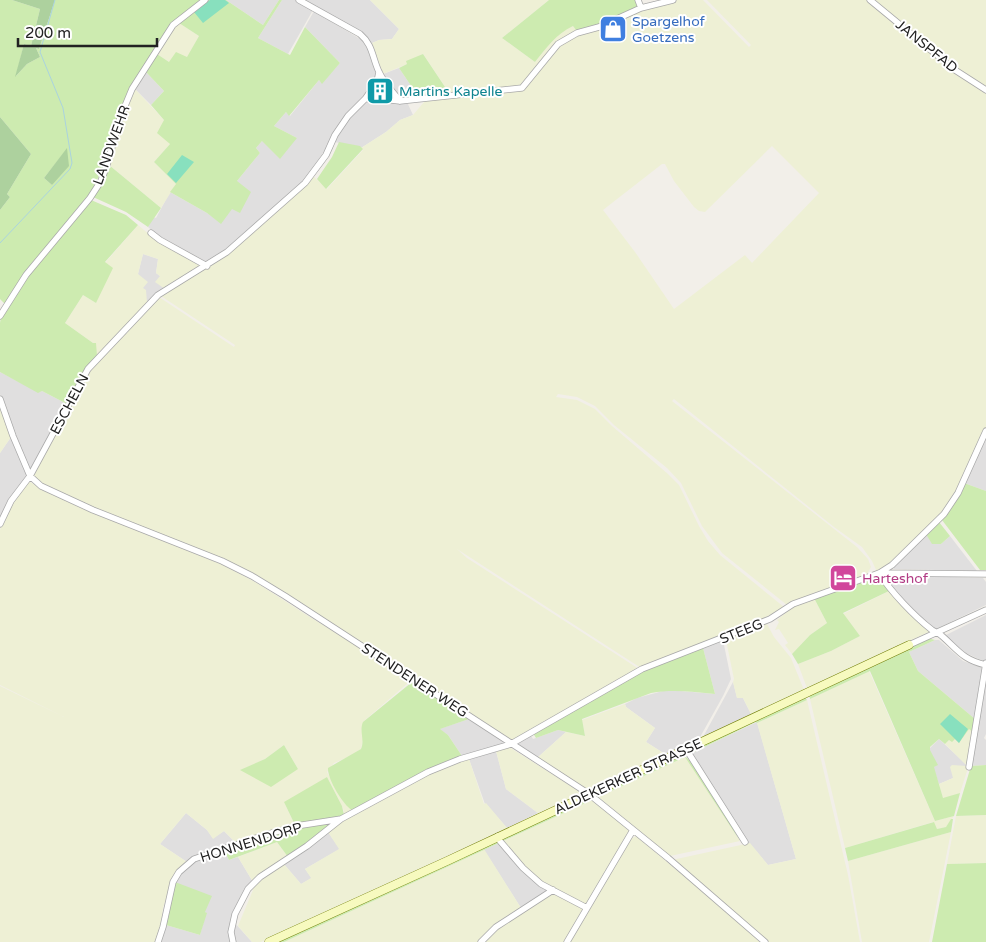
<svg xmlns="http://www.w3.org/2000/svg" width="986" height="942" viewBox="0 0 986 942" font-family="'Varela Round',sans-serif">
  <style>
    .residential { fill: #e0dfdf }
    .farmland { fill: #eef0d5; fill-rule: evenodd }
    .grass { fill: #cdebb0; fill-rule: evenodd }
    .forest { fill: #add19e }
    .pitch { fill: #88e0be }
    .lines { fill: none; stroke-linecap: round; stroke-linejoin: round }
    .stream { stroke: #aad3df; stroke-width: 1 }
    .street-casing { stroke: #a9a9a9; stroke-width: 7 }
    .secondary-casing { stroke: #707d05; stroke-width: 9 }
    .street { stroke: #fff; stroke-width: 5.5 }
    .secondary { stroke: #f7fabf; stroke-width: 8 }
    .labels { text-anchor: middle; stroke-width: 4; stroke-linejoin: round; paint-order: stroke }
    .shop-label { font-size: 14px; fill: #366cbe; stroke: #fff; text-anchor: start }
    .street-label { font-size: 14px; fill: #222; stroke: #fff }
    .culture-label { font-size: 14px; fill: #0d838f; stroke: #fff; text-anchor: start }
    .hotel-label { font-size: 14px; fill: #b23c85; stroke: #fff; text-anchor: start }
  </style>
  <rect width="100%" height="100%" fill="#f2efe9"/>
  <path class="residential" d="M226 0H279L263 25Z
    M282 0H295L313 10 288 54 258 38Z
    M307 0H370L399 29 392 39 379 40 372 43 361 31 306 2Z
    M314 11 365 42 375 69V81L365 96 339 124 330 141V142L304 182 208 264 157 235 148 227 153 217 156 218 170 192 207 213 221 223 237 181 260 153 256 148 262 141 297 138 274 126 286 112 290 116 319 80 322 83 340 63 305 27Z
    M399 68 418 96 402 97 397 94 383 74Z
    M146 72 164 91 151 105 135 89Z
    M371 101 407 102 413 115 400 120 386 132 361 148 335 142 342 127 359 109 366 102Z
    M143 254 158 259 156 273 160 276 165 289 147 303 138 274Z
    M0 372 38 392 42 391 67 404 31 472 14 434 0 394Z
    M986 436V491L964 483Z
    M11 437 27 476 7 502 0 519V453Z
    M926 534 941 544 950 536 977 571 894 569V566Z
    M885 575 983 578 986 582V605L934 630 914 612 884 578Z
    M986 615V660L985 662 966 653 946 638V635Z
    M723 640 731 679 723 696 699 739 665 754 646 742 655 728 626 707 625 704 637 698 663 691H681L715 694 703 648Z
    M935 640H939L963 661 983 668 975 719 918 671 909 652Z
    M986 670V734L984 738 986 740V765L971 766Z
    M733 682 737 698H743L751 714 703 737Z
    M469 719 505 743 462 756 448 735 439 729Z
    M757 722 796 859 768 865 750 844H748L690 754Z
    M558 730 566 732 537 758 516 745 530 734 533 739Z
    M939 739 968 766 953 778 939 784 933 767 937 765 929 749Z
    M496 751 506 789 538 813 507 828 486 804H485L469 759Z
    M186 813 207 830 213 838 224 831 236 843 187 862 160 844Z
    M328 832 340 849 305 869 312 878 301 884 283 863Z
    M499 843 522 869 547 891 521 908 484 850Z
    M224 850 229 860 238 857 253 882 236 908 228 934 231 935V942H160L166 925 200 935 206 913 175 882 181 872 198 859Z
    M234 922 252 942H235L233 937Z"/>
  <path class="farmland" d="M370 0H549L502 38 535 62 553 39 562 31 573 26 576 30 551 48 521 86 449 93 423 54 407 64 383 74 372 43 379 40 392 39 399 29Z
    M678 0H703L749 47 751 45 707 0H868L986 92V428L957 492 942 513 896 559 877 572 872 561 862 547 834 527 674 399 672 401 857 547 868 559 871 567 867 574 787 605 722 553 702 526 681 483 667 468 614 425 595 406 577 397 558 394 556 397 577 400 595 409 612 426 668 474 679 485 699 526 708 541 720 555 784 607 756 623 641 668 457 549 467 558 639 669 510 741 425 683 247 570 51 491 33 476 90 370 120 338 127 333 133 324 159 297 234 347 235 345 161 296 228 254 313 176 327 189 363 150 361 148 386 132 400 120 413 115 424 102V100L523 90 562 43 576 35 647 8ZM772 146 819 193 752 263 745 255 674 309 635 252 603 210 662 164H665L674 181 694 207 699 211 705 212Z
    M874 0H986V87L956 68Z
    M179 23 199 36 187 58 169 62 157 54 174 27Z
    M135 89 164 120 160 131 170 144 154 162 176 184 161 208 109 165 122 117Z
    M138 225 150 235 205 265 165 289 155 282 160 276 156 273 158 259 143 254 138 274 148 282 143 288 146 290 147 303 97 356 93 343 65 323 83 295 96 303 105 263Z
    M0 406 11 437 0 453Z
    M28 481 64 500 223 565 257 583 305 614 414 681 408 683 365 720 362 726 363 739 361 749 351 756 334 763 327 772 343 801 352 810 340 817 344 812 343 808 327 777 285 804 295 825 236 843 224 831 213 839 207 830 186 813 160 844 187 862 183 865 172 880 163 908 160 931 157 942H0V686L64 717 0 685V530L11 504ZM284 745 298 769 241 770 265 759Z
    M891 590 931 631 807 688 798 664 831 651 860 636 843 614Z
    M814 598 827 623 810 635 792 654 785 645 788 643 779 629 775 630 779 622 777 620 794 606Z
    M767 624 774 637 791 658 804 690 751 714 743 698H737L733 682 734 679 726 640 728 638Z
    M869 671 935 821 954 816 946 827 937 829 933 822 845 848 810 699Z
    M807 700 848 875 860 942H769L672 860 750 843 768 865 796 859 757 723Z
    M625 704 626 707 655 728 646 742 665 754 588 790 537 758 566 732 585 736 582 720Z
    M969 728 973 732 971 749 967 771 960 793 943 799 939 784 953 778 950 767 952 765 967 766 945 744 949 740 955 739 959 743Z
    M509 747 582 793 538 813 506 789 496 751Z
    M685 756 740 841 670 856 598 797Z
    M469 759 484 804 486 803 507 828 261 942H252L238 926 253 890 251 888 261 878 283 863 301 884 311 878 305 869 339 849 328 832 341 822 412 783 450 765Z
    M592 800 629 830V833L586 905 542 883 524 867 501 842Z
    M986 815V863L947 864 956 816Z
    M951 832 929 942H862L848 861Z
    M636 836 734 918 761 942H569L631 839Z
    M277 842 288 857 253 882 238 857Z
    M484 849 521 908 478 942H284Z
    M553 892 584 908 564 942H484L497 930 534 904Z"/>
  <path class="grass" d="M0 0H12L40 9 31 46 24 44 16 76 27 64 40 57 36 48 39 49 55 0H202L173 24 130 89 105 164 90 194 25 273 5 304 0 299V210L10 197 7 194 31 154 0 117ZM67 149 52 185 44 178Z
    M209 0H226L263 25 279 0H282L258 38 290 55 305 27 340 63 322 84 319 80 289 116 286 112 274 126 297 138 280 159 262 141 256 148 260 153 237 181 251 192 240 213 232 209 221 224 207 213 170 192 176 184 154 162 170 144 157 133 164 120 151 105 164 91 146 72 157 54 169 62 176 52 187 57 199 36 179 23Z
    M549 0H636L638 6 598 25 576 30 573 26C556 34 547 47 535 62L502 38Z
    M423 54 449 93 418 96 399 68 407 64 406 61Z
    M379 83 384 85 393 98 370 95Z
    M339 142 360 146 363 149 326 189 317 179 332 157Z
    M109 165 161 208 148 227 126 212 93 197Z
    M91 200 126 215 138 225 105 262 113 268 96 303 83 295 65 323 93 343H96L97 356 67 404 42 391 38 393 0 372C0 356 0 338 0 323 3 298 72 223 91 200Z
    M964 483 986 491V570H980L942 520Z
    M939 522 950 536 941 544H932L926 534Z
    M878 576 891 590 843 613 860 636 831 651 798 664 792 654 810 635 827 623 814 598C836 592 856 581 878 576Z
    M927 638 935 640 909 652 918 671 975 719 973 732 969 729 959 743 955 739 952 742 949 740 945 744 939 739 930 747V750L938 765 934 767 943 798 960 793 954 816 935 821 870 671 810 699 809 693Z
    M703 648 715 694C694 692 673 689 651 693L582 719 585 736 558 730 536 738 533 733 646 670Z
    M412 682 469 719 440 729 448 735 462 756 352 810C343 805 327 778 328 768L361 749C365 740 359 731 363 722Z
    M804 696 807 700 757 723 756 722 690 754V749Z
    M284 745 298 769 271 787 240 770 265 759Z
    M681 753C699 764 729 821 740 841L685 757 598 797 597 793Z
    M986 765V815L956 816 971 766Z
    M327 777 342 806 344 815 340 817 295 825 284 802Z
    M589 798 592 800 501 842V837Z
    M951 819H953L951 832 848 861 845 848 934 822 937 829 946 827Z
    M336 820 288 857 277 842 229 860 224 850 268 835Z
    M496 840 499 843 284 942H276Z
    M986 863V942H932L947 864Z
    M175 882 212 896 205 912 207 913 200 935 166 925Z"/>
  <path class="forest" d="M12 0H55L39 49 36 48 40 57 27 64 15 77 24 44 31 46 40 9Z
    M0 117 31 154 7 194 10 197 0 210Z
    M67 148 69 166 52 185 44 178Z"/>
  <path class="pitch" d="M210 0H225L229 3 203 23 194 12Z
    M182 155 194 162 176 183 167 174Z
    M950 714 968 729 959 743 940 724Z"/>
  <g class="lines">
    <path class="stream" d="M0 243 70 169 72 163 63 108 40 52 55 0"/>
    <g class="street-casing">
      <path id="street" d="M299 0 360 34C373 45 372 57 379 72 384 83 392 91 400 101
        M638 0 641 8
        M870 0 955 70 986 90
        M365 99 377 82 379 72
        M151 233 160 240 207 266
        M0 316 26 275 90 198 101 181 107 165 120 118 132 89 173 25 205 0
        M0 399 13 436 30 476 41 486 93 510 222 561 252 576 285 596 589 794 668 858 765 942
        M0 524 11 501 30 476 88 369 158 295 227 252 305 183 326 155 335 135 348 116 365 99 373 98 400 101 522 88 558 44 577 33 599 27 641 8 673 0
        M881 572 892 565 944 514 958 493 986 431
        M879 573C891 592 914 616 932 630 935 632 939 633 942 636 958 650 963 660 986 665
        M909 645 986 610
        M686 749 745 842
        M969 767 986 663
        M498 836 499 840 523 868 541 884 587 908
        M158 942 163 927 173 882 179 872 194 859 268 834 296 826 341 819
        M233 942 231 932 235 914 248 889 260 877 307 846 341 819 428 772 460 759 511 744 642 669 770 619 793 604 871 576 879 573 986 574
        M481 942 496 927 553 890
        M567 942 633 830"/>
    </g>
    <g class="secondary-casing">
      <path id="secondary" d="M269 942 447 861 909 645"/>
    </g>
    <use href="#street" class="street"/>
    <use href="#secondary" class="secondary"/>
  </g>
  <defs>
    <g id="shop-square" transform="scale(1.4375)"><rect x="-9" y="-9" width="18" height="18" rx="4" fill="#3f7fe0" stroke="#fff"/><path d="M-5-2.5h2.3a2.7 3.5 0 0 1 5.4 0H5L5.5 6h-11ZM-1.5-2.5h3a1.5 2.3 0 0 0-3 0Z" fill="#fff"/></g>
    <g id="building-square" transform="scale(1.4375)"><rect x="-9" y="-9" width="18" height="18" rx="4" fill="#0f9aa8" stroke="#fff"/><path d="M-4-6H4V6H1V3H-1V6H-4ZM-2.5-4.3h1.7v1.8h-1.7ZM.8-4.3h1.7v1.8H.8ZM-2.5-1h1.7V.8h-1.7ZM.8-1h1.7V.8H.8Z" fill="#fff"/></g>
    <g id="hotel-square" transform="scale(1.4375)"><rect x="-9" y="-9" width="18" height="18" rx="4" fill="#d1479c" stroke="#fff"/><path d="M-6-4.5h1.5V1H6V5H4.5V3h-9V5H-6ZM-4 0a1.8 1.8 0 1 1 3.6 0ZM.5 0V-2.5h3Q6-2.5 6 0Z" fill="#fff"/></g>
  </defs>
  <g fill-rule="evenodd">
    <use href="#shop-square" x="613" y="29"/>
    <use href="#building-square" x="380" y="91"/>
    <use href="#hotel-square" x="843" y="578"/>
  </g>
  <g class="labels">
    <g class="shop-label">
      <text x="632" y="26">Spargelhof<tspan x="632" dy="16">Goetzens</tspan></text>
    </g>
    <g class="street-label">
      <text transform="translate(927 46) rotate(39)" y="5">JANSPFAD</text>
      <text transform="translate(111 145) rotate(-70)" y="5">LANDWEHR</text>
      <text transform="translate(69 404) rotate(-62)" y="5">ESCHELN</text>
      <text transform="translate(741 631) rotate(-22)" y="5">STEEG</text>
      <text transform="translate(415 680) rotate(33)" y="5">STENDENER WEG</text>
      <text transform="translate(628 776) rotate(-25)" y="5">ALDEKERKER STRASSE</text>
      <text transform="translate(251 842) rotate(-17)" y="5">HONNENDORP</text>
    </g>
    <g class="culture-label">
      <text x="399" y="96">Martins Kapelle</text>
    </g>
    <g class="hotel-label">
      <text x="862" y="583">Harteshof</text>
    </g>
  </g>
  <path d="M18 38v8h139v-8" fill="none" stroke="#222222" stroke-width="2.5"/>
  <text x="25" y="38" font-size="15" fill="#222222" stroke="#ffffff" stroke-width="4" paint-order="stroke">200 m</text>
</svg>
